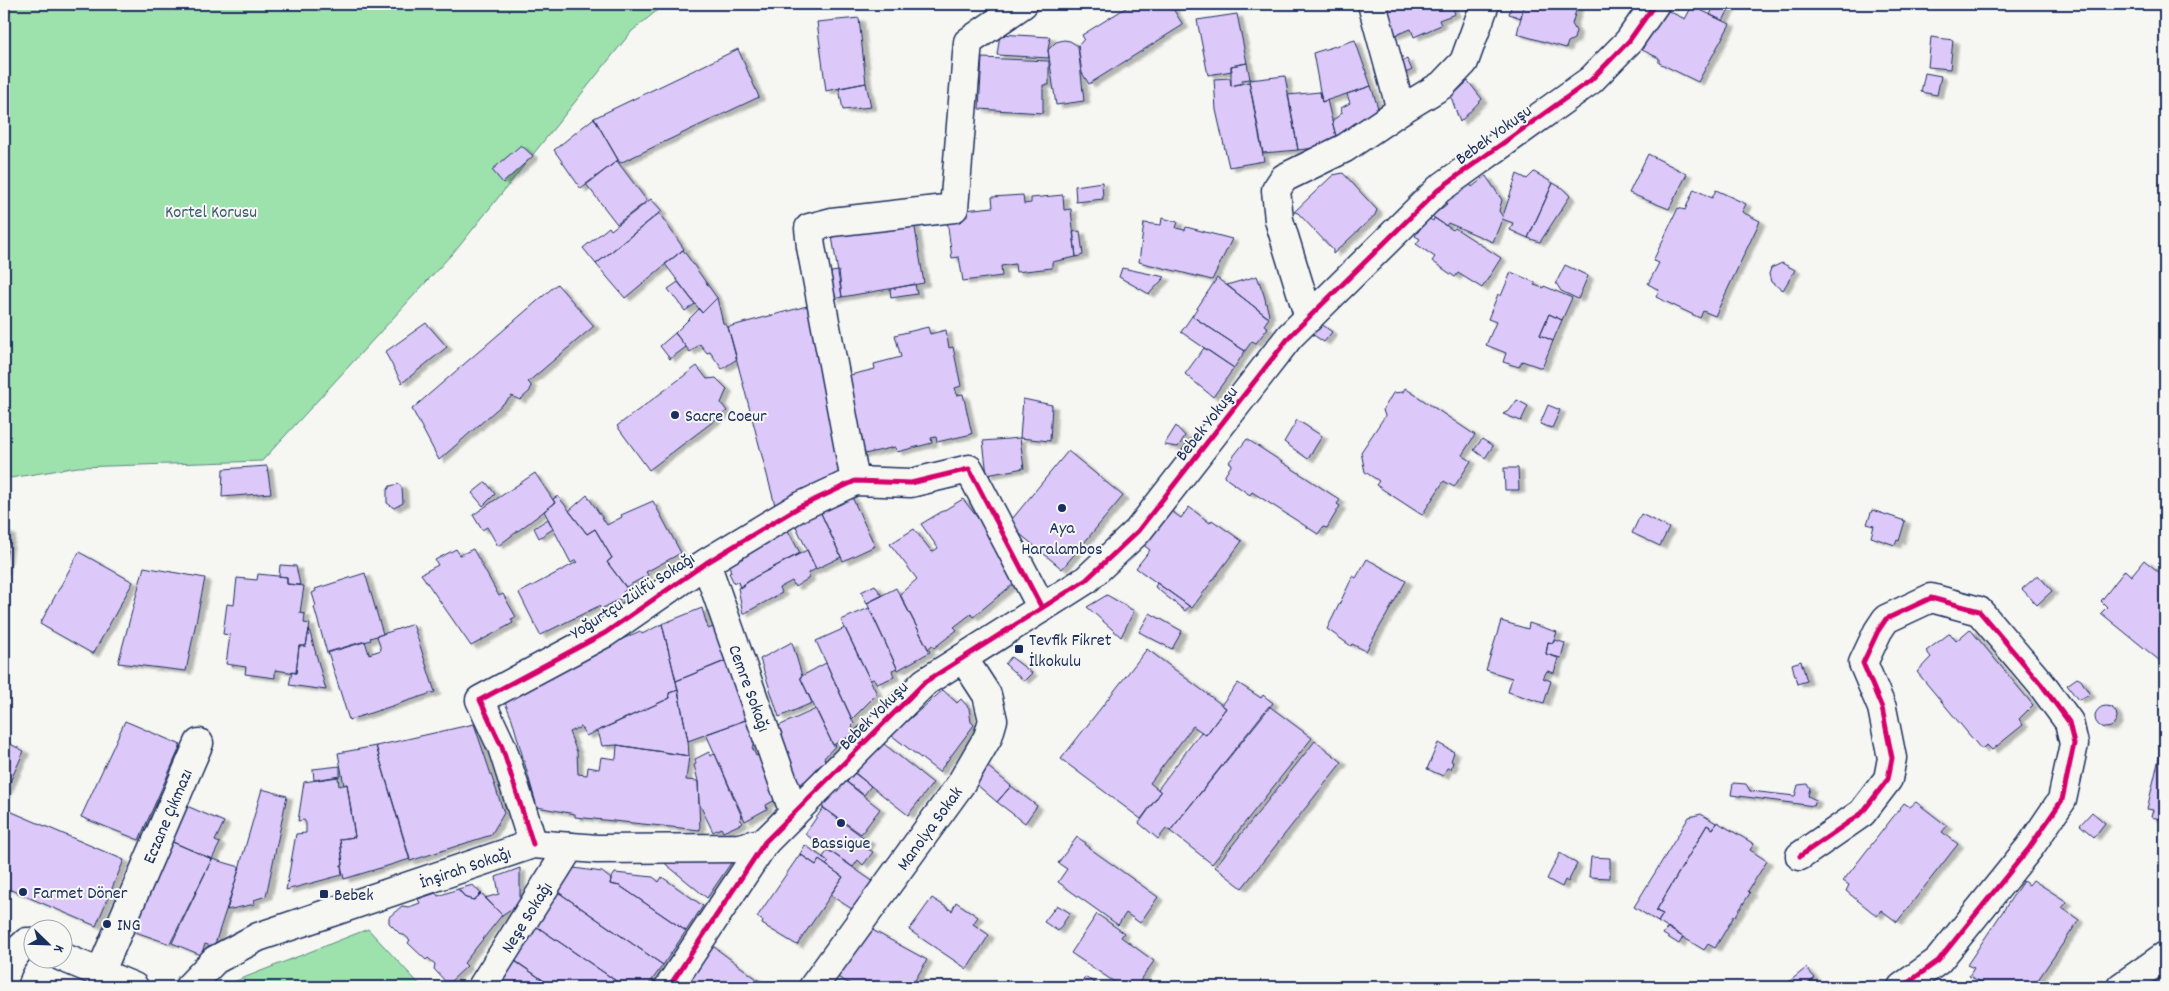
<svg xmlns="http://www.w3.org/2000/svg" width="2169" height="991" viewBox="0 0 2169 991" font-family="Dekko,sans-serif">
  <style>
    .green { fill: #9de1ac; stroke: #5c8885 }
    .building { fill: #dcc8f9; stroke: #1b2f5e; filter: url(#shadow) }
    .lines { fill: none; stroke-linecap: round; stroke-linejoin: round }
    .minor-casing { stroke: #1b2f5e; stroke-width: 31 }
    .tertiary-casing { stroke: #1b2f5e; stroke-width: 31 }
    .primary-casing { stroke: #1b2f5e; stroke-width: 31 }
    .minor { stroke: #f6f6f2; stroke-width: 28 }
    .tertiary { stroke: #f6f6f2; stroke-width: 28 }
    .primary { stroke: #f6f6f2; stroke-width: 28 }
    .cycleway-casing { stroke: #f6f6f2; stroke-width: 8 }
    .cycleway { stroke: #d6006c; stroke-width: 5 }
    .poi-dot { fill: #1b2f5e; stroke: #f6f6f2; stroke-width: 2 }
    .labels { text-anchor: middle; stroke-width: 4; stroke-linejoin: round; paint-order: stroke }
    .street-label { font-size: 18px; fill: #1b2f5e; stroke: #f6f6f2 }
    .park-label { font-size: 18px; fill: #3c5c72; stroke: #f6f6f2 }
    .poi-label { font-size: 18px; fill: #1b2f5e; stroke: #f6f6f2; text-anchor: start }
  </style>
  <defs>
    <filter id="shadow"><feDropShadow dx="5.5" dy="3" stdDeviation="1" flood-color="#0004"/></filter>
  </defs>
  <rect width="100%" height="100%" fill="#f6f6f2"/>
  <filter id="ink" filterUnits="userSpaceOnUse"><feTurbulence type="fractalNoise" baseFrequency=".02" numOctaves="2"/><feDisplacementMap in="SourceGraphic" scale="10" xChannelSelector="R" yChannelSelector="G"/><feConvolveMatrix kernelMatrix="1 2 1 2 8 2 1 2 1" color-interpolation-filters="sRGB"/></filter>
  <g filter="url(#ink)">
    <path class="green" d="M4 4H665L632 31 461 244 262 461 78 467 4 479Z
      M368 929 422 987 223 986Z"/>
    <path class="building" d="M1132 4H1170L1183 25 1089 84 1082 73 1078 46 1084 39 1082 35Z
      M1381 4H1451L1455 14 1439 20 1441 25 1414 37 1411 29 1393 36Z
      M1512 4H1524L1521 18 1509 14Z
      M1524 4H1578L1572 24 1576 31 1574 39 1568 42 1566 48 1517 34Z
      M1715 4 1731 5 1723 21 1710 15Z
      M1692 6 1730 24 1698 82 1659 63V58L1642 50 1662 8 1685 19Z
      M1237 14 1247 63 1231 66 1232 71 1208 75 1197 20Z
      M859 18 866 83 826 91 817 22Z
      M1000 34 1050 37 1048 50 1049 58 997 55Z
      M1931 37 1953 40 1950 69 1928 67Z
      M1064 40 1070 41 1078 46 1084 101 1056 105 1048 50 1056 42Z
      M1355 40 1371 86 1322 102 1313 53Z
      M738 49 759 97 620 163 594 118Z
      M982 58 1049 61V85H1043V113L979 109Z
      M1407 59 1412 70 1395 78 1391 66Z
      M1247 63 1250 79 1242 80 1243 83 1231 86V66Z
      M1925 73 1941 76 1937 95 1921 92Z
      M1285 76 1298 150 1263 153 1249 80Z
      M1230 78 1231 86 1249 82 1264 161 1229 167 1216 110 1214 79Z
      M1468 81 1482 99 1460 122 1451 97Z
      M866 83 871 107 843 110 839 88Z
      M1371 86 1379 111 1339 147 1332 121 1342 113 1341 108 1350 103 1347 94Z
      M1320 92 1322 102 1327 100 1338 145 1298 150 1288 95Z
      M594 118 618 160 581 189 554 150Z
      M521 145 533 156 503 183 492 170Z
      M1648 154 1687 174 1669 209 1629 193Z
      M617 161 647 201 617 224 586 184Z
      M1534 172 1553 183 1528 238 1510 230 1513 223 1502 219 1517 174 1527 179Z
      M1343 173 1377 210 1375 215 1333 254V250L1298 213 1294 212 1333 175Z
      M1486 176 1502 200 1499 211 1503 217 1493 242 1448 223 1446 226 1432 216 1447 204 1444 200 1469 182 1472 187Z
      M1102 182 1103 199 1076 202 1075 186Z
      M1553 183 1562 188 1570 196 1540 242 1528 238Z
      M1694 189 1712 198 1716 190 1746 204 1742 212 1760 221 1715 316 1703 311 1700 318 1656 297 1659 290 1648 284 1659 263 1653 261 1678 208 1685 210Z
      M1023 195 1024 204 1031 203V198L1063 195 1064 210 1071 209 1076 257 1052 262V268L1016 272 1015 264 1001 266 1002 276 963 281 959 257 952 258 946 212 993 207 992 197Z
      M651 199 662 211 596 264 583 248 609 227 611 230Z
      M659 213 684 249 625 298 596 264Z
      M913 216 924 283 842 297 831 230Z
      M1162 218 1178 222 1176 228 1185 230 1186 227 1232 239 1212 280 1139 262 1144 223 1161 225Z
      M1428 218 1433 221 1434 218 1453 230 1455 228 1501 258 1482 288 1458 273 1455 277 1432 261 1435 257 1416 244 1420 239 1415 236Z
      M1080 231 1083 255 1076 257 1073 232Z
      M683 250 717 298 702 313 665 264Z
      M1782 263 1795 270 1783 290 1771 282 1769 274 1771 268Z
      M1565 265 1588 276 1578 299 1561 291 1556 283Z
      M1122 268 1165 277 1149 294 1119 277Z
      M839 271 842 297 834 299 831 272Z
      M1511 272 1536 283 1534 285 1543 288 1544 286 1572 298 1562 320 1549 314 1540 335 1553 341 1542 368 1522 361 1519 367 1503 362 1506 353 1486 345 1496 322 1488 319 1498 294 1501 296Z
      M1257 276 1264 295 1269 315 1267 317 1227 285Z
      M1217 278 1269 318 1264 325 1268 328 1256 343 1252 341 1245 351 1192 316Z
      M678 282 695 304 685 311 668 289Z
      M557 284 594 326 528 382 531 385 530 391 520 400 512 396 439 460 412 409Z
      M915 284 917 294 891 298 890 289Z
      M717 298 723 323 728 327 737 359 722 369 710 352 707 353 700 344 690 352 675 333 699 309 702 313Z
      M807 306 847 468 776 509 728 327Z
      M1549 314 1562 320 1553 341 1540 335Z
      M1192 316 1245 351 1234 368 1181 332Z
      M426 323 447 347 402 383 385 352Z
      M1320 323 1332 332 1324 342 1312 334Z
      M928 327 930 334 946 330 949 348 953 347 961 386 955 388 957 395 963 394 972 434 937 442 936 437 931 438 932 443 897 452 895 447 856 456 838 378 875 369 874 364 901 357 895 335Z
      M675 333 686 347 670 359 660 346Z
      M1204 348 1234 368 1213 397 1185 374Z
      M697 366 707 379 716 378 727 389 721 403 727 411 649 470 617 426Z
      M1405 388 1475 435 1462 455 1471 461 1454 487 1444 481 1422 515 1376 485 1379 481 1365 472 1361 452 1385 416 1383 410 1393 393 1403 392Z
      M1023 399 1052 405 1050 441 1020 438Z
      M1517 400 1528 406 1521 421 1503 414 1510 410Z
      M1548 405 1560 410 1552 428 1540 424Z
      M1297 420 1322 436 1308 459 1284 442Z
      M1176 426 1185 436 1178 447 1164 445Z
      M1020 438 1024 468 987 475 983 441Z
      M1247 439 1340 500 1337 504 1340 506 1327 528 1323 527 1318 534 1252 492 1250 495 1224 477 1232 464 1229 462Z
      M1482 439 1493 446 1485 458 1474 450Z
      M1068 451 1123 496 1062 569 1008 524Z
      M267 466 271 493 222 497 223 469Z
      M1504 468H1518L1519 490H1505Z
      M535 473 555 503 498 546 487 527 482 530 473 515Z
      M486 482 495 494 483 506 472 493Z
      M399 484 402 488 403 503 394 508 387 503V491L390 486Z
      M587 495 607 525 622 517 621 515 653 501 681 553 646 572 648 575 626 587 607 562 612 558 595 529 587 534 569 511Z
      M851 495 875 546 843 561 820 511Z
      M558 496 587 534 595 529 612 558 607 562 627 589 623 592 624 597 601 609 599 606 540 635 519 593 577 562 576 560 571 563 544 511 555 503 553 499Z
      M963 499 1023 576 973 617 971 614 954 627 957 630 934 648 932 645 928 649 900 594 917 579 890 544 914 529 932 552 938 548 921 524Z
      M1189 507 1210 523 1212 520 1242 541 1192 608 1136 568 1150 550 1142 544 1167 508 1181 518Z
      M1872 510 1905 521 1899 541 1897 540 1895 545 1871 537 1874 526 1867 524Z
      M820 511 841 557 816 569 793 520Z
      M1641 514 1669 528 1660 546 1632 533Z
      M548 519 553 529 539 538 534 528Z
      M786 527 800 553 755 577 740 588 738 582 734 583 729 573 731 572 730 569V555Z
      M4 531 10 532 4 572Z
      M456 549 460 555 473 549 499 596 503 594 516 617 511 619 513 623 471 646 421 574 438 565 435 560Z
      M807 550 816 569 808 573 809 578 795 587 792 581 779 588 782 593 743 614 738 588 755 577Z
      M79 552 133 582 93 654 40 624Z
      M1367 559 1406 581 1366 651 1352 644 1351 646 1327 629 1353 576 1356 578Z
      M2144 560 2165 577V665L2101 613 2107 607 2101 601 2125 570 2131 576Z
      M280 565 296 566 300 585 287 584V577L279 576Z
      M144 567 205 578 186 671 118 663Z
      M365 573 383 634 370 638 371 640 327 653 314 607 316 606 312 593 316 591 315 589Z
      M258 574 287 577V584L304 586 300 613 305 614 304 623 310 624 306 646H299L296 673 275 670V678L245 674 246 667 226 664 230 635 223 634 227 604 234 605 237 578 257 580Z
      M2038 575 2052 591 2037 605 2022 589Z
      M1157 583 1189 606 1185 611 1155 587Z
      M875 585 882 596 867 603 861 592Z
      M896 588 930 652 898 670 867 603Z
      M1107 595 1134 611 1121 637 1087 607Z
      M702 608 708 629 721 624 732 658 676 681 662 624Z
      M869 608 897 668 892 670 894 677 877 684 874 679 870 680 841 620Z
      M1150 613 1182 631 1172 649 1139 632Z
      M1501 621 1528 629 1529 623 1557 632 1553 643 1548 642 1546 654 1558 658 1554 673 1547 671 1543 678 1551 681 1544 703 1508 692 1512 678 1486 670Z
      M413 624 435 692 349 720 328 652 365 641 369 654 381 650 377 636Z
      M662 624 678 690 669 693 670 698 586 736 581 727 569 732 577 752 578 774 587 775 588 767 599 769 601 757 616 759 617 745 689 756 686 780 698 781 700 830 575 817V814L537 807 512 719 503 698 542 676 640 631 642 634Z
      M845 628 877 694 852 719 816 641Z
      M309 629 326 690 289 685 292 672 296 673 299 646H306Z
      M1970 629 2033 705 2019 719 2023 725 1992 750 1987 745 1981 749 1917 672 1931 657 1926 651 1950 633 1956 641Z
      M1555 640 1565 643 1561 658 1546 654 1548 642 1553 643Z
      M792 642 802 676 800 677 812 703 779 717 760 659Z
      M1147 649 1226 708 1206 735 1193 726 1150 783 1161 792 1141 819 1061 759Z
      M1011 657 1032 673 1024 681 1005 664Z
      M728 660 748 719 688 741 676 681Z
      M1801 661 1807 681 1797 684 1792 664Z
      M826 663 854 724 852 726 854 734 833 745 800 677Z
      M2077 678 2081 680 2090 695 2078 700 2067 685Z
      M1238 683 1261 698 1263 695 1273 703 1170 831 1166 829 1158 839 1139 823 1161 792 1158 789 1201 732 1206 735 1226 708 1221 705Z
      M678 690 688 741 689 756 617 745 602 746 598 731 670 698 669 693Z
      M943 690 957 703 961 699 969 708 971 722 974 725 939 772 891 735Z
      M2095 717a11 11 0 1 1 22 0a11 11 0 1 1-22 0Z
      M1269 706 1312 738 1212 864 1170 831Z
      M816 709 833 745H836L824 758 826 763 815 769 817 773 811 776 812 778 799 784 798 782 794 784 774 728Z
      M746 720 756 745 752 747 756 756 762 754 777 799 766 805 767 809 745 821 706 734Z
      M125 721 181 745 139 840 81 817Z
      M474 724 504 813 491 835 410 861 376 746Z
      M2165 733V820L2151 817 2153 810 2147 809Z
      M4 741 24 751 4 795Z
      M1315 741 1342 762 1242 888 1215 867Z
      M1438 743 1454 752 1451 761 1453 762 1451 769 1447 768 1443 776 1427 769Z
      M884 744 933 783 908 815 853 772Z
      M376 746 410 859 344 879 341 865H343L340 839 355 837 347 784 344 785 338 753Z
      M709 752 710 756 715 754 742 817 740 819 743 823 723 832 721 828 713 832 699 803 698 781 694 765 696 764 695 759Z
      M981 761 1011 786 997 802 969 778Z
      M340 766V776L314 780 313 769Z
      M854 772 871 786 864 795 847 782Z
      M338 777 339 786 347 784 355 837 340 839 343 865H341L342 875 286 890 296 834 306 833V823L304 820 298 821 304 782Z
      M840 777 880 809 861 834 814 801Z
      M1733 783 1746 784 1750 791 1795 796 1798 785 1807 784 1810 788 1808 796 1816 800 1814 806 1731 795Z
      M1011 786 1037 806 1025 823 997 802Z
      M262 789 287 796 266 896 254 900 255 904 227 910Z
      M1916 802 1947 826 1942 832 1958 844 1897 922 1881 910 1877 916 1846 891 1849 885 1843 881 1904 803 1910 807Z
      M182 804 224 822 215 841 220 843 212 859 166 839Z
      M823 808 870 842 866 848 873 852 863 865 858 860 853 867 805 834Z
      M5 809 124 860 96 926 4 887Z
      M2092 812 2105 823 2094 837 2080 825Z
      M1701 814 1716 823 1713 829 1707 825 1656 911 1663 914 1658 922 1634 907 1689 817Z
      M1717 822 1754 844 1750 850 1767 861 1748 891 1750 893 1735 917 1734 916 1715 948 1708 944 1704 950 1658 922 1663 914 1656 911 1707 825 1713 829Z
      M1077 837 1086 843 1085 845 1158 897 1140 923 1126 913 1118 925 1058 882 1067 869 1058 863Z
      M163 838 212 859 170 944 124 928Z
      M805 845 829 862 826 865 819 860 816 865 800 854Z
      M828 850 875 883 855 911 830 895 843 877 826 865 829 862 823 857Z
      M714 853 731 863 707 898 662 861Z
      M1560 853 1577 864 1568 882 1565 880 1562 887 1547 879Z
      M800 854 816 865 819 860 843 877 797 945 762 924 763 921 757 917Z
      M1591 857 1610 858V878L1589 877Z
      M212 859 240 867 214 947 205 944 201 955 172 943Z
      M520 868V903L502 915 485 898 499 894 496 877Z
      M574 868 602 872 611 879 610 884 620 886 686 931 663 965 558 892Z
      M615 873 653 877 659 882 662 877 703 906 686 931 620 886 610 884 611 879Z
      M2033 880 2067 902 2062 908 2079 920 2033 987H1990L1969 976 1974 968 1967 965 2023 881 2029 885Z
      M473 885 481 894 474 900 466 898 458 889Z
      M458 889 466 898 474 900 481 893 502 915 464 963 467 966 451 981H445L434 969 435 964 428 958 426 960 408 943 410 940 404 935H401L389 923V917L402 906 409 907 420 903 418 899 436 893 438 896Z
      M558 892 663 965 647 987H625L536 926Z
      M932 898 952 911 956 902 978 917 973 924 989 935 967 969 909 930Z
      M1057 905 1070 913 1058 931 1044 922Z
      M1097 914 1124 933 1121 937 1154 961 1136 987H1122L1071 953Z
      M536 926 625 987H553L514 960Z
      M865 926 927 960 911 987H856L826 971Z
      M1668 927 1683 937 1679 944 1663 934Z
      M710 944 765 985 763 987H700L696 984 689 986 686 967Z
      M513 960 553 987H494Z
      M1806 968 1815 978 1803 987H1787L1785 985Z
      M1085 977 1102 987H1079Z"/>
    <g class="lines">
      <g class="minor-casing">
        <path id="minor" d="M1372 4 1401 110
          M1309 318 1279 220 1276 190 1284 178 1345 148 1401 110 1442 85 1464 62 1485 4
          M855 481 811 247 809 228 832 222 954 208 968 42 1023 4
          M706 563 794 813
          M533 844 502 747 480 700 605 633 706 563 799 507 855 481 911 483 969 469 1042 608
          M1800 856 1862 813 1888 779 1892 758 1882 708 1863 663 1878 631 1886 619 1931 598 1979 611 2041 684 2069 722 2074 744 2062 800 2030 847 1938 961 1902 987
          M100 973 199 743
          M482 987 570 847
          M669 987 765 842
          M813 987 960 785 988 737 993 720 987 695 963 658
          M2121 987 2165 956"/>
      </g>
      <g class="tertiary-casing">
        <path id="tertiary" d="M189 987 215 960 258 937 533 844 597 849 739 848 765 842 925 682 1086 580 1138 531 1290 336 1439 189 1591 80 1629 41 1655 4"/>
      </g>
      <g class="primary-casing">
        <path id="primary" d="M62 957 134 987
          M4 978C8 963 15 952 27 942"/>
      </g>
      <use href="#minor" class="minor"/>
      <use href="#tertiary" class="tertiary"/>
      <use href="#primary" class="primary"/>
      <g class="cycleway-casing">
        <path id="cycleway" d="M533 844 502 747 480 700 605 633 706 563 799 507 855 481 911 483 969 469 1042 608
          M1800 856 1862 813 1888 779 1892 758 1882 708 1863 663 1878 631 1886 619 1931 598 1979 611 2041 684 2069 722 2074 744 2062 800 2030 847 1938 961 1902 987
          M669 987 765 842 925 682 1086 580 1138 531 1290 336 1439 189 1591 80 1629 41 1655 4"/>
      </g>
      <use href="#cycleway" class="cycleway"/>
    </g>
  </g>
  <g class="poi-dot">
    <circle cx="675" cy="415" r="5"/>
    <circle cx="1062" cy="508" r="5"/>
    <rect x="1014" y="644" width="10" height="10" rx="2.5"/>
    <circle cx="841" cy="823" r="5"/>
    <circle cx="23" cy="892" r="5"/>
    <rect x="319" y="889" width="10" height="10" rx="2.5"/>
    <circle cx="107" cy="924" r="5"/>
  </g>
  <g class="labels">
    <g class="street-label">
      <text transform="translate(1493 134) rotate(-36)" y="6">Bebek Yokuşu</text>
      <text transform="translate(1206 423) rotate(-52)" y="6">Bebek Yokuşu</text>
      <text transform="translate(632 595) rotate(-33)" y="6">Yoğurtçu Zülfü Sokağı</text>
      <text transform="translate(750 688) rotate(70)" y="6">Cemre Sokağı</text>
      <text transform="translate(873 715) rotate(-45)" y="6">Bebek Yokuşu</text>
      <text transform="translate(167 816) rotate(-67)" y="6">Eczane Çıkmazı</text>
      <text transform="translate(929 828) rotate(-54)" y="6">Manolya Sokak</text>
      <text transform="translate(465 867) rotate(-19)" y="6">İnşirah Sokağı</text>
      <text transform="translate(526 917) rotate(-58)" y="6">Neşe Sokağı</text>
    </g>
    <g class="park-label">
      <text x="211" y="217">Kortel Korusu</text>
    </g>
    <g class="poi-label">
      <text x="685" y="421">Sacre Coeur</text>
      <text x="1062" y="533" text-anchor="middle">Aya<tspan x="1062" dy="21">Haralambos</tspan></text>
      <text x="1029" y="645">Tevfik Fikret<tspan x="1029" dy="21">İlkokulu</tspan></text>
      <text x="841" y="848" text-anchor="middle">Bassigue</text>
      <text x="33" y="898">Farmet Döner</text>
      <text x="334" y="900">Bebek</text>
      <text x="117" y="930">ING</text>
    </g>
  </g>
  <rect width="2169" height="991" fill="none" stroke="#f6f6f2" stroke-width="20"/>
  <rect x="10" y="10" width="2149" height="971" fill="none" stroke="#1b2f5e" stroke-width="2" filter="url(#ink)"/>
  <g transform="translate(48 944) rotate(113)"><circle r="24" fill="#f6f6f2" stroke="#9ea6b7"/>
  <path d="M0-4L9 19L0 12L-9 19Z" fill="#1b2f5e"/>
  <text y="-8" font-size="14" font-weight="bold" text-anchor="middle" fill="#1b2f5e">K</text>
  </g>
</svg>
